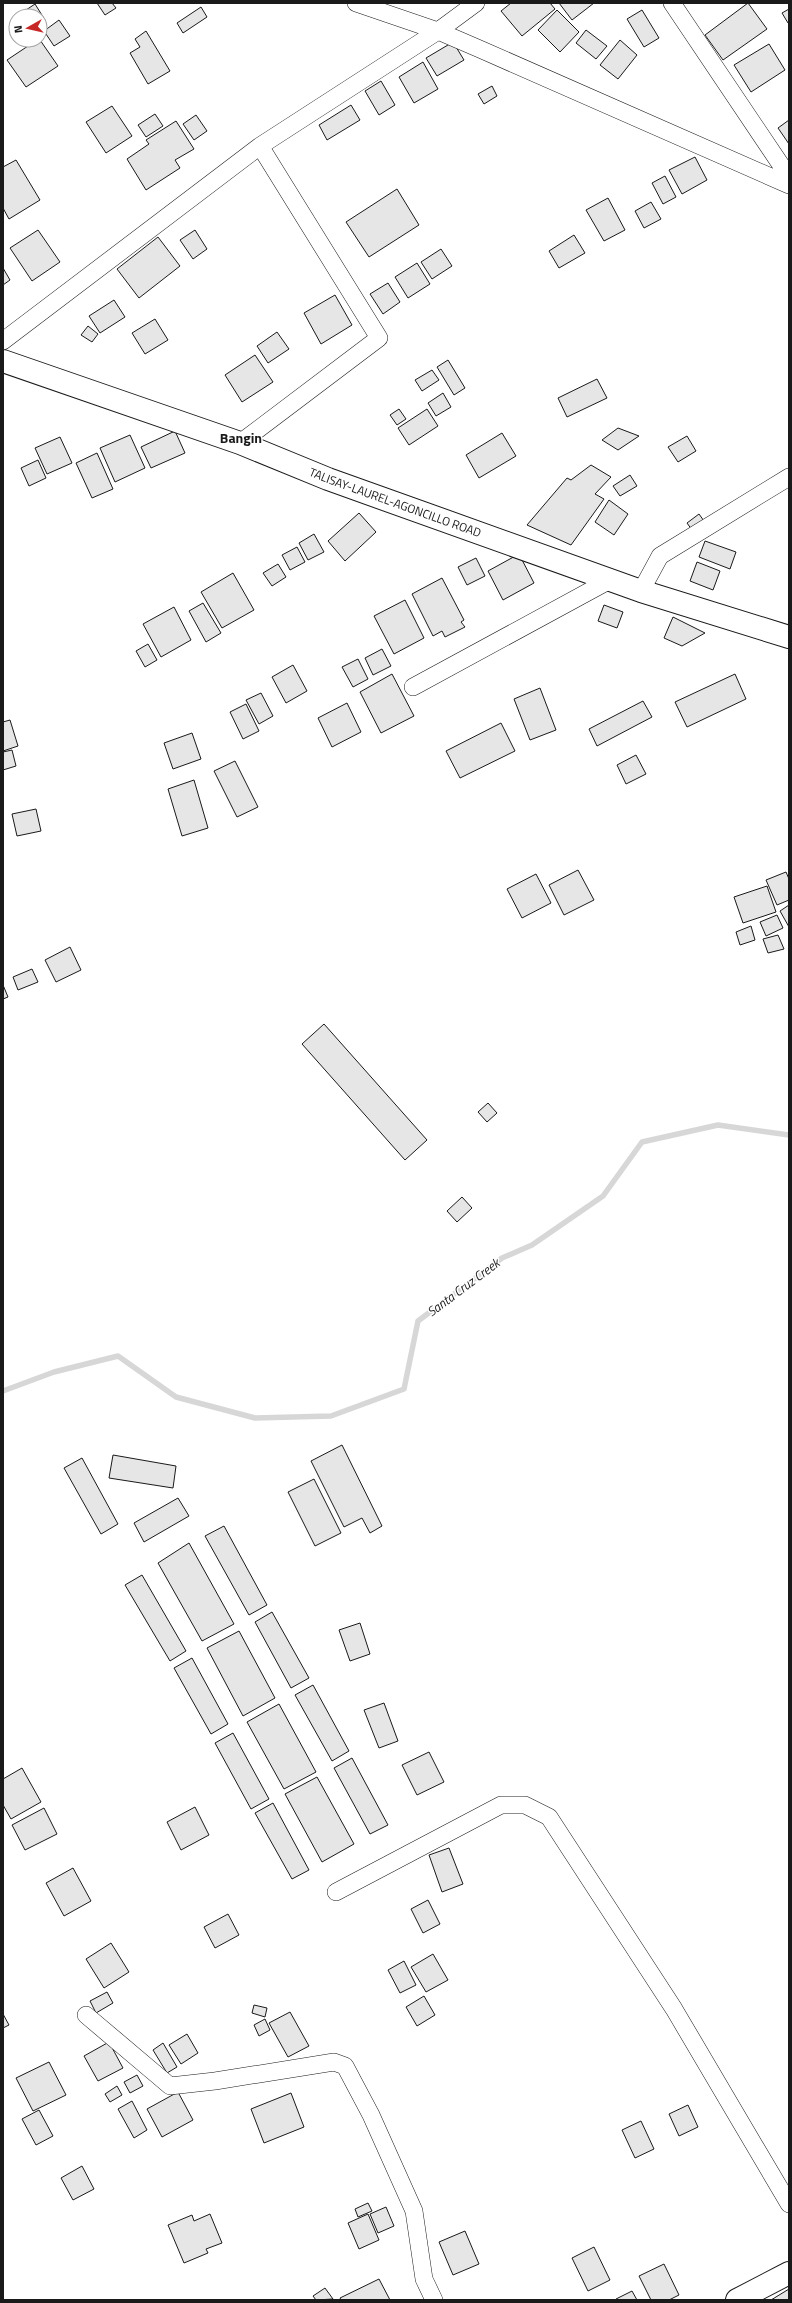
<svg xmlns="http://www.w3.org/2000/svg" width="792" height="2303" viewBox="0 0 792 2303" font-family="'Titillium Web',sans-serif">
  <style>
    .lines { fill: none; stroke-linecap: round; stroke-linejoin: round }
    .stream { stroke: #d7d7d7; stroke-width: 5.5 }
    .building { fill: #e6e6e6; stroke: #1a1a1a }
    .street-casing { stroke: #1a1a1a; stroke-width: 18 }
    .secondary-casing { stroke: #1a1a1a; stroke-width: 24 }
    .street { stroke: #fff; stroke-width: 17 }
    .secondary { stroke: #fff; stroke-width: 22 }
    .labels { text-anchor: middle; stroke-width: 3; stroke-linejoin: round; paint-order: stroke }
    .street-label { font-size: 12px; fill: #1a1a1a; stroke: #fff }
    .water-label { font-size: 13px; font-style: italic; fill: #1a1a1a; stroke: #fff }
    .quarter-label { font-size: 14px; font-weight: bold; fill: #1a1a1a; stroke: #fff }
  </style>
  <rect width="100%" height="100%" fill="#fff"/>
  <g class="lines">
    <path class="stream" d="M3 1391 54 1372 118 1356 176 1397 255 1418 331 1416 404 1389 418 1321 502 1258 532 1245 603 1196 642 1142 718 1125 789 1135"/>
  </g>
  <path class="building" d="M97 3H112L116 8 105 15Z
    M511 3H550L555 9 522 36 501 11Z
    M559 3H594L572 20Z
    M748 3 767 29 723 60 705 35Z
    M35 4 45 20 40 23V16H21L20 14Z
    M201 7 207 17 183 33 177 23Z
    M789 9V22L788 23 782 13Z
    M557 10 579 32 560 52 538 30Z
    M642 10 659 38 644 47 627 19Z
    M59 20 70 36 54 46 44 31Z
    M586 30 607 46 596 59 576 43Z
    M146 31 170 71 148 84 130 53 140 47 135 39Z
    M37 40H40L58 66 26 87 7 60Z
    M620 40 637 55 618 79 600 65Z
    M453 42 464 60 437 76 426 58Z
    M769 44 785 70 751 92 734 65Z
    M423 62 438 89 414 103 399 77Z
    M381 81 395 105 379 115 365 91Z
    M492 86 497 96 484 104 478 94Z
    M351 105 360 120 327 140 319 125Z
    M112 106 132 136 106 153 86 122Z
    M155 114 163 126 146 137 138 125Z
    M196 115 207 131 194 140 183 124Z
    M789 120V144L778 128Z
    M176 121 194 149 175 160 180 168 146 190 127 159 149 144 146 140Z
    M695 157 707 180 682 194 669 170Z
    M16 160 40 200 9 219 3 208V167Z
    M665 176 676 197 663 204 652 183Z
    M397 189 419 225 369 257 346 222Z
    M608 198 625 230 604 241 586 210Z
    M651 202 661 219 644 228 635 211Z
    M38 230 60 262 32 281 10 248Z
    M195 230 207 249 193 259 180 240Z
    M574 235 585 253 559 268 549 251Z
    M158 237 180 266 139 298 117 269Z
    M441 249 452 266 432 279 421 262Z
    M417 263 430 284 408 298 395 277Z
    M3 268 10 280 3 285Z
    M388 283 400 302 383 314 370 294Z
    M335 295 352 325 321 344 304 313Z
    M114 300 125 317 100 333 89 316Z
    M155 319 168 340 145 354 132 333Z
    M88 326 98 334 92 342 81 335Z
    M277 332 289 349 268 363 257 346Z
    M255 355 273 382 242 402 225 375Z
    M448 360 465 388 454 395 437 367Z
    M432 370 439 380 422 391 415 380Z
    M597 379 607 398 567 417 558 398Z
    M443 393 451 407 436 416 428 403Z
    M399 409 406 419 397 425 390 415Z
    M427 409 438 426 409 445 398 428Z
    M618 428 639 436 618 450 602 440Z
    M175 431 185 453 151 468 141 447Z
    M502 433 516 456 479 478 466 455Z
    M130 435 145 468 115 482 100 448Z
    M687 436 696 451 678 462 668 447Z
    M60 437 72 463 47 474 35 448Z
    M97 453 113 489 92 498 76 463Z
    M38 460 46 478 29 486 21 468Z
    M591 465 611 477 595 494 604 499 571 545 527 525 567 478 571 480Z
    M630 475 637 486 620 496 613 486Z
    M609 500 628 514 614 535 595 522Z
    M359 513 376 532 345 561 328 541Z
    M699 514 704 521 692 530 687 523Z
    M314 534 324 552 308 560 299 543Z
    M705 541 736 552 730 569 699 557Z
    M297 547 305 562 290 570 282 555Z
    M519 554 534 583 503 600 488 571Z
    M476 558 485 576 467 585 458 567Z
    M697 562 720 571 713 590 690 581Z
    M278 564 286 577 272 586 263 573Z
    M233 573 254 610 222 628 201 592Z
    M442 578 464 620 461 622 465 627 445 637 442 631 433 636 412 594Z
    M405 600 424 638 394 654 374 616Z
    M203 603 221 633 206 642 189 611Z
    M604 605 623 612 617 628 598 621Z
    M174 607 191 640 161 657 143 624Z
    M673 617 705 633 682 646 664 638Z
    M148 644 157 660 145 667 136 651Z
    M382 649 391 666 373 675 365 658Z
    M358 659 368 679 353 687 342 667Z
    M293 665 307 691 286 703 272 677Z
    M392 674 414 716 381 733 360 692Z
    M735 674 746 699 687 727 675 702Z
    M540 688 556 730 530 740 514 699Z
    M261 693 273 716 259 724 246 700Z
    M643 701 652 717 597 746 589 729Z
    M347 703 361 732 332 747 318 718Z
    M246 704 259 731 243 739 230 712Z
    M10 720 18 746 3 751V722Z
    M501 723 515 751 460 778 446 751Z
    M192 733 201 759 173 769 164 743Z
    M12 750 16 766 3 770V752Z
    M636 755 646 774 626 784 617 765Z
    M235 761 258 807 237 817 214 771Z
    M194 780 208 828 182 836 168 789Z
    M36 809 41 831 17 836 12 814Z
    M578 870 594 900 564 915 549 885Z
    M786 872 789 879V900L777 905 766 880Z
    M536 874 551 903 522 918 507 889Z
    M767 886 776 912 743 923 734 897Z
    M789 905V927L780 911Z
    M777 915 783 928 766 936 760 922Z
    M751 926 755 940 740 945 736 932Z
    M778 935 784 949 768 953 763 939Z
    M70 947 81 970 56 982 45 960Z
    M32 969 38 982 18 990 13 977Z
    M3 985 8 997 3 999Z
    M324 1024 427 1140 405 1160 302 1044Z
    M488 1103 497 1113 487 1122 478 1112Z
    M462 1197 472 1208 457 1222 447 1211Z
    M342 1445 382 1526 370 1533 362 1518 344 1527 311 1461Z
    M113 1455 176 1466 173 1488 109 1478Z
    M82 1458 118 1524 101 1534 64 1468Z
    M314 1479 341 1533 315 1546 288 1492Z
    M178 1498 189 1516 144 1542 134 1523Z
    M224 1526 267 1605 249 1615 205 1536Z
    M189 1543 234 1624 202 1641 158 1563Z
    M142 1575 186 1651 170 1661 125 1585Z
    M272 1612 309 1678 291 1688 255 1622Z
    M360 1623 370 1654 350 1661 339 1630Z
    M239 1631 275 1698 243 1716 207 1648Z
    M192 1658 228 1724 211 1734 174 1668Z
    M313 1685 349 1751 332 1761 295 1695Z
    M384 1703 398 1741 379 1748 364 1710Z
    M279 1704 316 1772 284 1789 247 1722Z
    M233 1733 269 1799 251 1809 215 1743Z
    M429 1752 444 1782 417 1795 402 1765Z
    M352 1758 388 1825 370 1834 334 1768Z
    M22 1768 41 1802 11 1819 3 1805V1779Z
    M317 1777 354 1844 322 1862 285 1794Z
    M273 1803 309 1870 292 1879 255 1813Z
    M195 1807 209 1835 181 1850 167 1822Z
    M44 1808 57 1834 25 1850 12 1825Z
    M449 1848 463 1884 442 1892 429 1855Z
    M73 1868 91 1901 64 1916 46 1883Z
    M428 1900 440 1924 423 1933 411 1909Z
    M228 1914 239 1935 215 1948 204 1927Z
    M111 1943 129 1972 104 1988 86 1959Z
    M433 1954 448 1980 426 1992 411 1967Z
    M404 1961 416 1985 400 1993 388 1970Z
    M107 1992 113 2003 96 2013 90 2001Z
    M424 1996 435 2015 417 2026 406 2007Z
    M254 2005 267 2008 265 2017 252 2013Z
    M290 2012 309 2046 288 2057 269 2023Z
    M3 2014 9 2025 3 2028Z
    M265 2019 270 2030 259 2036 254 2025Z
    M187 2034 198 2053 181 2064 169 2045Z
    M109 2042 123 2068 98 2081 84 2056Z
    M163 2043 177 2067 167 2073 153 2050Z
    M49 2062 66 2095 33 2111 16 2078Z
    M137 2075 143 2086 130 2093 124 2082Z
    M117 2086 122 2095 110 2102 105 2094Z
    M178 2092 193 2120 162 2137 147 2109Z
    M291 2093 304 2127 264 2143 251 2109Z
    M132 2101 147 2130 134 2138 118 2109Z
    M688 2105 698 2127 679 2136 669 2114Z
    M39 2110 53 2136 36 2145 22 2119Z
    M641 2121 654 2149 635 2158 622 2130Z
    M82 2166 94 2189 73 2200 61 2178Z
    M368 2203 372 2211 358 2217 355 2209Z
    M386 2207 394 2226 378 2233 370 2214Z
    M210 2214 222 2243 206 2249 208 2253 184 2263 168 2225 192 2215 194 2221Z
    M368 2214 379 2240 359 2249 348 2223Z
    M465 2231 479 2264 453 2275 439 2242Z
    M594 2247 610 2280 588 2291 572 2258Z
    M664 2264 679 2295 669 2300H651L639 2276Z
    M379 2279 390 2300H341L340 2298Z
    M325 2288 333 2299 316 2300 313 2296Z
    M789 2289V2300H771Z
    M632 2291 637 2300H616V2299Z"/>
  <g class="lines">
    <g class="street-casing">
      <path id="street" d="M356 3 438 31 482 50 789 185
        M672 3 789 177
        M3 341 260 146
        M240 443 379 338 260 146 438 31 476 3
        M641 591 660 556 789 477
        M413 687 610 580
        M336 1892 501 1805H525L549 1817 674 2009 789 2204
        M86 2015 170 2086 215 2081 334 2062 345 2066 371 2115 414 2211 424 2279 434 2300"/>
    </g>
    <g class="secondary-casing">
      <g id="secondary">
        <path id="s1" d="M3 361 240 443 328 479 641 591 789 637"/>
        <path d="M737 2300 789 2273"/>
      </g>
    </g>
    <use href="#street" class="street"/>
    <use href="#secondary" class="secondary"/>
  </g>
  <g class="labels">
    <g class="street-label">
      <text dy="4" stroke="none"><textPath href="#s1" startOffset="417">TALISAY-LAUREL-AGONCILLO ROAD</textPath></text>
    </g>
    <g class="water-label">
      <text transform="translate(463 1287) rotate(-37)" y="5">Santa Cruz Creek</text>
    </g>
    <g class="quarter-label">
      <text x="241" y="443">Bangin</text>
    </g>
  </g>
  <rect width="792" height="2303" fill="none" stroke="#1a1a1a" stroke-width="8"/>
  <g transform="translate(28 28) rotate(262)"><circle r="19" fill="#ffffff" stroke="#a3a3a3"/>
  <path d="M0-3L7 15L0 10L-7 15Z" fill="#c62828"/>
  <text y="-6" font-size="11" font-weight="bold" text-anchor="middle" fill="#1a1a1a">N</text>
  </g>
</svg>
